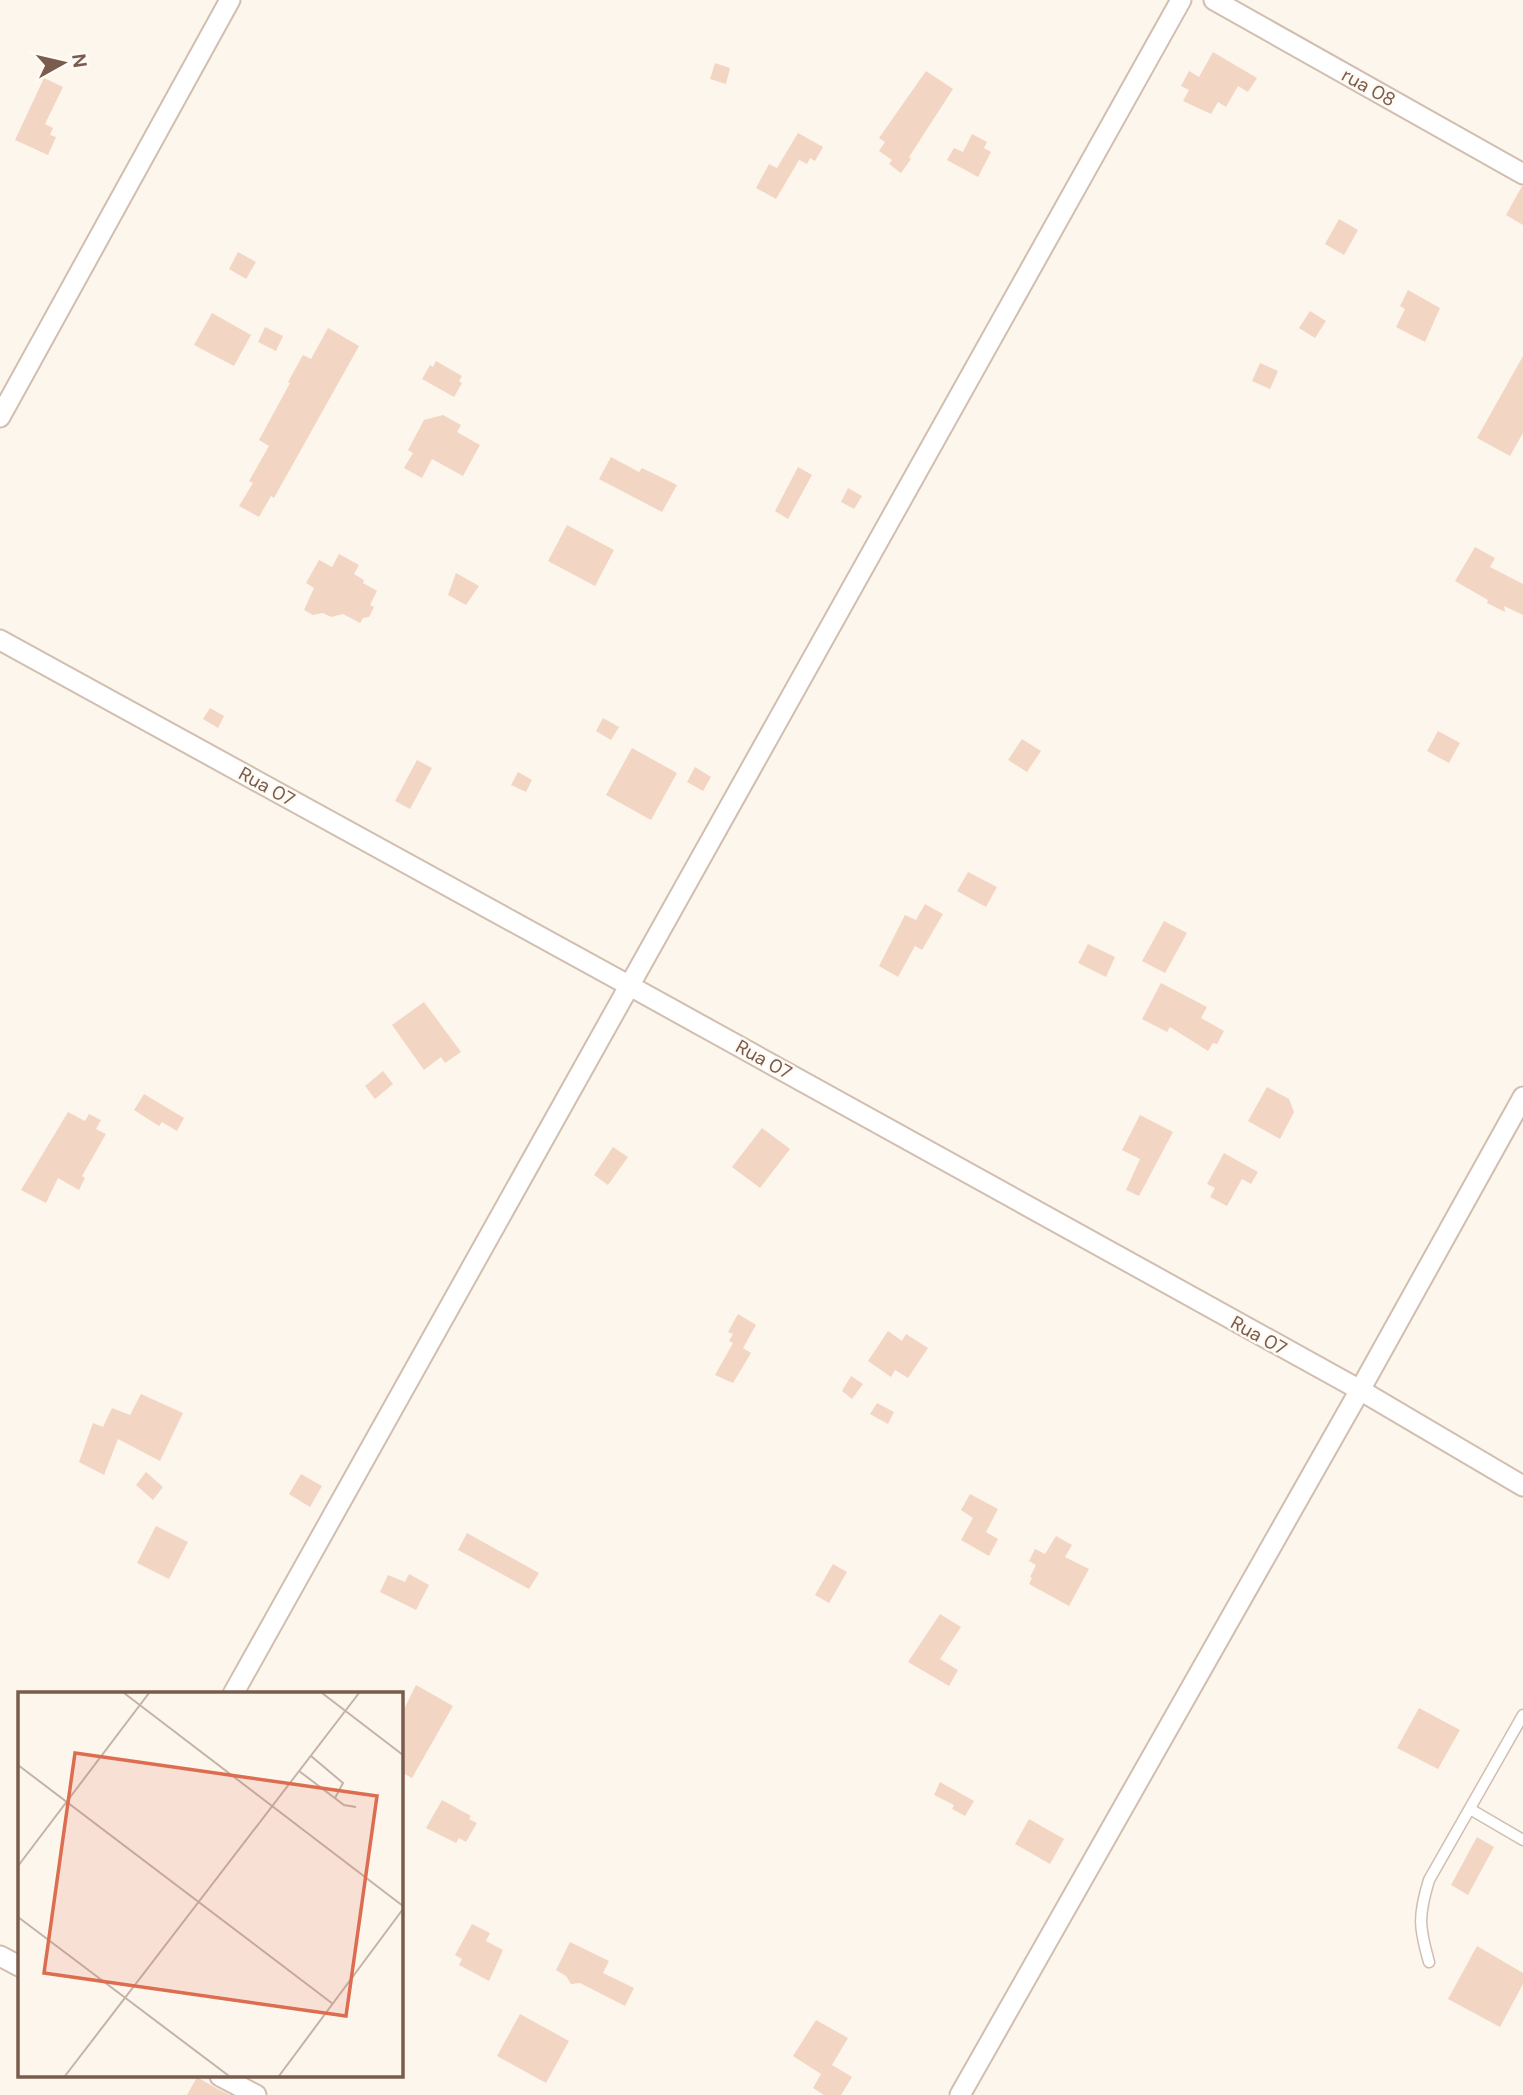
<svg xmlns="http://www.w3.org/2000/svg" width="1523" height="2095" viewBox="0 0 1523 2095" font-family="'DM Sans',sans-serif">
  <style>
    .building { fill: #f3d5c3 }
    .lines { fill: none; stroke-linecap: round; stroke-linejoin: round }
    .service-casing { stroke: #d1beb0; stroke-width: 13 }
    .minor-casing { stroke: #d1beb0; stroke-width: 23 }
    .service { stroke: #fff; stroke-width: 10 }
    .minor { stroke: #fff; stroke-width: 19 }
    .labels { text-anchor: middle; stroke-width: 5; stroke-linejoin: round; paint-order: stroke }
    .street-label { font-size: 19px; fill: #7a5c4d; stroke: #fffaf3 }
    .inset-road { fill: none; stroke: #c5b3a7; stroke-width: 2 }
    .view { fill: #dc6d51; fill-opacity: 0.15; stroke: #dc6d51; stroke-width: 3.5 }
    .inset-edge { fill: none; stroke: #7a5c4d; stroke-width: 3.5 }
  </style>
  <rect width="100%" height="100%" fill="#fdf6ec"/>
  <path class="building" d="M1213 52 1257 78 1248 92 1238 86 1226 107 1218 102 1211 114 1183 101 1189 90 1181 86 1189 71 1199 77Z
    M715 63 730 68 726 84 710 79Z
    M926 71 953 89 909 157 911 159 901 173 889 164 892 160 879 151 885 142 879 138Z
    M44 78 63 87 45 124 53 128 50 135 56 137 48 155 15 140Z
    M798 133 823 147 815 161 810 158 807 164 799 160 776 199 756 188 769 164 777 168Z
    M972 134 987 142 984 148 991 152 978 177 947 160 954 148 963 152Z
    M1522 186H1523V225L1506 215Z
    M1339 219 1358 230 1344 255 1325 244Z
    M238 252 256 262 246 279 229 269Z
    M1408 290 1440 308 1425 342 1396 327 1405 309 1400 306Z
    M1310 311 1326 321 1315 338 1299 328Z
    M212 313 251 335 234 366 194 345Z
    M265 327 283 336 276 351 258 342Z
    M328 328 359 346 274 498 271 496 259 517 239 506 253 483 249 481 269 446 259 440 290 383 288 382 303 355 311 359Z
    M1523 356V433L1510 456 1477 438Z
    M436 361 462 376 459 381 462 383 454 397 422 379 430 365 433 367Z
    M1260 363 1278 371 1270 389 1252 381Z
    M443 415 461 425 457 432 480 445 463 476 432 459 422 478 404 468 413 453 408 450 424 420Z
    M611 457 639 472 642 468 677 485 662 512 599 479Z
    M798 467 812 475 788 519 775 511Z
    M848 488 862 496 854 509 841 502Z
    M567 525 614 550 595 586 548 561Z
    M1475 547 1495 558 1490 567 1523 584V615L1504 606 1505 612 1487 603 1488 600 1455 581Z
    M339 554 359 565 354 574 364 580 363 583 377 591 370 605 374 607 369 617 363 618 360 623 343 614 331 617 323 613 313 615 304 610 314 588 306 583 319 560 332 567Z
    M456 573 479 586 466 605 448 595Z
    M210 708 224 716 218 728 203 719Z
    M603 718 619 727 611 740 596 731Z
    M1438 731 1460 743 1449 763 1427 751Z
    M1022 739 1041 751 1027 772 1008 760Z
    M632 748 677 773 651 820 606 795Z
    M417 760 432 768 410 809 395 801Z
    M695 767 711 777 703 791 687 782Z
    M518 772 532 780 526 792 511 785Z
    M968 872 997 887 986 907 957 891Z
    M925 904 943 914 922 950 915 946 898 977 879 966 905 915 916 920Z
    M1164 921 1187 933 1165 973 1142 961Z
    M1088 944 1115 957 1106 977 1078 963Z
    M1161 983 1207 1007 1201 1018 1224 1031 1217 1044 1213 1043 1208 1051 1170 1027 1167 1032 1142 1019Z
    M424 1002 461 1052 445 1063 441 1057 424 1070 392 1025Z
    M383 1071 393 1084 375 1099 365 1086Z
    M1267 1087 1289 1099 1294 1112 1280 1139 1248 1121Z
    M144 1094 184 1118 177 1131 162 1122 159 1126 134 1110Z
    M68 1112 85 1121 89 1114 101 1120 96 1129 106 1134 82 1176 85 1178 79 1190 58 1178 46 1203 21 1190Z
    M1140 1115 1173 1132 1139 1196 1126 1190 1140 1159 1122 1150Z
    M762 1128 790 1149 760 1188 732 1167Z
    M613 1147 628 1157 608 1185 594 1175Z
    M1224 1153 1258 1172 1251 1184 1242 1179 1227 1206 1210 1197 1215 1188 1207 1184Z
    M738 1314 756 1325 743 1348 751 1353 733 1383 715 1375 733 1343 729 1341 733 1334 728 1332Z
    M888 1331 902 1341 906 1334 928 1348 908 1378 895 1370 891 1377 868 1361Z
    M851 1376 863 1384 852 1399 842 1391Z
    M141 1394 183 1413 160 1461 118 1439 104 1475 79 1462 93 1423 103 1427 112 1408 130 1415Z
    M877 1403 894 1412 888 1424 870 1414Z
    M146 1472 163 1487 153 1500 136 1485Z
    M301 1474 322 1486 310 1507 289 1494Z
    M970 1494 998 1509 986 1532 998 1539 989 1556 961 1540 973 1518 961 1510Z
    M156 1526 188 1542 169 1579 137 1563Z
    M467 1533 539 1573 529 1589 458 1550Z
    M1056 1536 1072 1545 1065 1557 1089 1569 1069 1606 1029 1584 1032 1578 1030 1577 1036 1565 1029 1561 1035 1549 1045 1554Z
    M833 1564 847 1572 829 1603 815 1595Z
    M409 1574 429 1585 416 1610 380 1592 388 1575 405 1582Z
    M940 1614 961 1627 940 1659 958 1670 949 1686 908 1662Z
    M416 1685 453 1706 412 1778 401 1772V1715Z
    M1419 1708 1460 1730 1438 1769 1397 1748Z
    M940 1782 974 1801 965 1816 952 1809 954 1805 934 1795Z
    M442 1800 471 1816 469 1819 477 1823 466 1842 459 1838 456 1843 426 1828Z
    M1029 1819 1064 1839 1050 1864 1015 1844Z
    M1477 1837 1494 1847 1468 1895 1451 1885Z
    M472 1924 490 1933 486 1941 503 1950 489 1981 459 1965 462 1959 455 1955Z
    M570 1942 609 1961 603 1973 634 1988 625 2006 580 1983 571 1984 566 1976 556 1970Z
    M1477 1946 1523 1973V1984L1500 2027 1448 1999Z
    M520 2014 569 2041 546 2083 497 2056Z
    M816 2020 848 2038 832 2065 852 2077 841 2095H824L813 2088 821 2074 793 2056Z
    M197 2077 214 2087 230 2095H187Z"/>
  <g class="lines">
    <g class="service-casing">
      <path id="service" d="M1470 1809 1523 1840
        M1429 1962C1419 1927 1418 1916 1429 1880L1523 1715"/>
    </g>
    <g class="minor-casing">
      <path id="minor" d="M1214 0 1523 174
        M0 417 230 0
        M0 640 630 986 1360 1390 1523 1486
        M233 1694 1181 0
        M0 1956 19 1966
        M220 2076 256 2095
        M960 2095 1360 1390 1523 1097"/>
    </g>
    <use href="#service" class="service"/>
    <use href="#minor" class="minor"/>
  </g>
  <g class="labels">
    <g class="street-label">
      <text transform="translate(1369 87) rotate(29)" y="7">rua 08</text>
      <text transform="translate(267 786) rotate(29)" y="7">Rua 07</text>
      <text transform="translate(764 1059) rotate(29)" y="7">Rua 07</text>
      <text transform="translate(1259 1335) rotate(29)" y="7">Rua 07</text>
    </g>
  </g>
  <g transform="translate(18 1692)">
    <rect width="385" height="385" fill="#fdf6ec"/>
    <path class="inset-road" d="M106 1 385 214M304 1 385 63M293 64 325 91 317 106M0 73 315 312M281 79 326 113 338 115M0 174 131 1M0 225 211 384M47 384 341 1M261 384 385 217"/>
    <path class="view" d="M57 61 359 104 328 324 26 281Z"/>
    <rect width="385" height="385" class="inset-edge"/>
  </g>
  <g transform="translate(63 63) rotate(82)" stroke="#fffaf3" stroke-width="5" paint-order="stroke">
  <path d="M0-5L12 26L0 18L-12 26Z" fill="#7a5c4d"/>
  <text y="-10" font-size="19" font-weight="bold" text-anchor="middle" fill="#7a5c4d">N</text>
  </g>
</svg>
